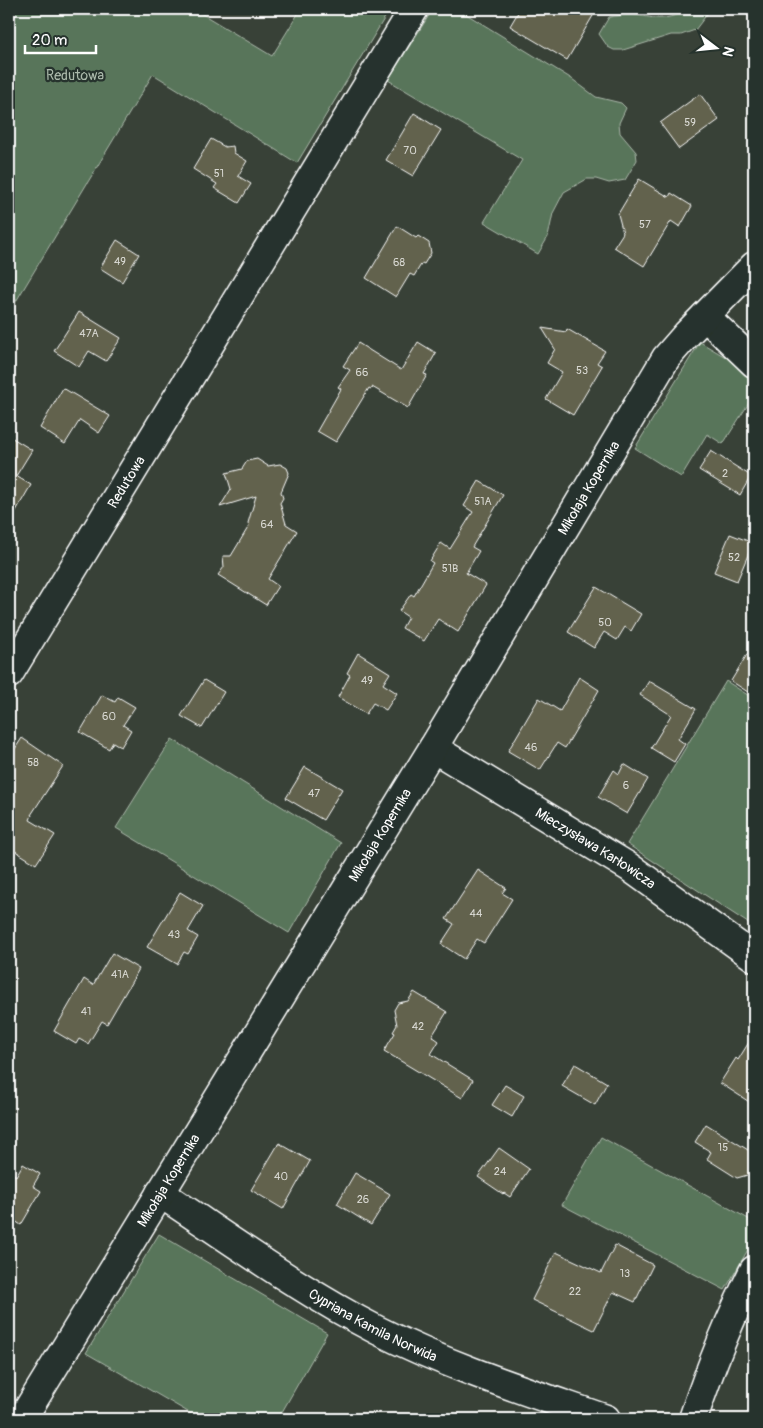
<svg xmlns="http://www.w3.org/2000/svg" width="763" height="1428" viewBox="0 0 763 1428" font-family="Pangolin,sans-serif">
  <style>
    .green { fill: #59745a; stroke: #acbaac }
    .building { fill: #62624d; stroke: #fff }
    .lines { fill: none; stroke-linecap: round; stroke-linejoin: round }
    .minor-casing { stroke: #fff; stroke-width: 31 }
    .minor { stroke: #26332d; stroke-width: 28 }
    .labels { text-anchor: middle; stroke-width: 4.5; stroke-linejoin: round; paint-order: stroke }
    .number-label { font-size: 11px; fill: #d8d8d2 }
    .park-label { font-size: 14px; fill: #acbaac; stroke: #26332d }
    .street-label { font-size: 14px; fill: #fff; stroke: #26332d }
  </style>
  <rect width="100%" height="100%" fill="#384137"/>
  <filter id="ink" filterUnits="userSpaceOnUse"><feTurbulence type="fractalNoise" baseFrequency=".02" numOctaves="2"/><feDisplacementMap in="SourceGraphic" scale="10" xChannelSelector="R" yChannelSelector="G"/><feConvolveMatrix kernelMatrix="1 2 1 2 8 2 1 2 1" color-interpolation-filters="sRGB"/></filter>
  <g filter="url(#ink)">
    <path class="green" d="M9 9H194L272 56 301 9H390L297 163 153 74 9 313Z
      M433 9H458L572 79 596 97 621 103 626 108 619 123 620 133 636 152 637 160 625 180 609 183 596 179H587L564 192 553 213 548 237 538 254 484 222 522 160 388 80Z
      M684 9H711L695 30 681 35H671L623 50H614L608 47 599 34 609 17C616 16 622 15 629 15 653 15 657 24 683 12Z
      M700 342 734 362 754 381V395L723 444 707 434 681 477 635 448Z
      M726 681 754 699V927L627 844Z
      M172 739 341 843 289 933 116 828Z
      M601 1137 754 1222V1239L725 1290 562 1205Z
      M159 1234 327 1333 278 1419H200L86 1353Z"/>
    <path class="building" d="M520 9H597L567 60 510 26Z
      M700 94 719 120 679 149 660 123Z
      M414 113 441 130 413 176 386 160Z
      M211 139 225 147 233 146 234 153 247 161 238 176 251 184 239 203 214 188 217 184 193 169Z
      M639 179 669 197 671 193 692 206 680 227 671 221 644 266 614 247 623 233 618 214Z
      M397 226 416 238 418 236 429 243 431 253 424 264 422 263 414 276 410 274 396 297 366 278Z
      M117 240 139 254 122 282 100 268Z
      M79 312 121 338 106 361 89 351 79 367 54 351Z
      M542 328 566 332 567 329 605 351 597 363 602 366 573 415 546 399 562 372 547 363 555 349Z
      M418 342 436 353 424 374 427 375 408 408 372 387 371 389 369 388 336 442 317 431 341 389 338 387 350 370 343 366 358 343 401 370Z
      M63 388 110 416 99 433 80 420 65 444 40 428Z
      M9 436 32 450 16 476 31 485 9 523Z
      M711 451 751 476 740 495 699 470Z
      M257 459 268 466 280 464 287 468 289 473 281 492 283 498 280 503 286 524 297 531 268 579 278 586 266 605 218 575 224 567 223 556H231L249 526 248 523 256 496 220 507 231 489 226 473 242 469 247 461Z
      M479 481 503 495 472 547 479 551 466 573 486 585 458 632 438 619 424 641 402 628 408 617 399 611 411 594 414 596 433 563 430 561 441 543 450 549 473 512 464 506Z
      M730 534 753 543 737 581 714 572Z
      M596 587 641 614 631 631 625 627 617 640 604 632 594 648 568 632Z
      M754 643V696L731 681Z
      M358 653 390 673 383 684 397 693 386 710 373 703 366 714 338 697 350 675 347 673Z
      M579 677 599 690 565 748 557 743 540 770 508 751 539 698 560 711Z
      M204 680 224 692 202 728 181 716Z
      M649 681 696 709 678 739 685 744 674 762 651 748 671 715 640 695Z
      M102 695 115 702 118 697 135 707 123 725 131 730 121 747 113 742 109 749 80 732Z
      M22 738 63 766 31 815H32L30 820 55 835 36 864 9 847V758Z
      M624 764 648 779 627 814 598 797 614 770 619 774Z
      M305 767 342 789 323 820 286 798Z
      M478 870 506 888 502 893 512 899 484 943 477 939 464 959 441 944 454 924 446 919Z
      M180 892 203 906 188 931 198 937 188 954 184 952 177 964 147 947Z
      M112 953 139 969 107 1024 102 1021 88 1044 79 1039 76 1044 54 1031 84 979 93 985Z
      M414 992 447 1012 432 1036 439 1041 431 1054 473 1080 462 1098 384 1051 395 1033 393 1032 397 1025 394 1010 398 1003 408 1001Z
      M754 1034V1105L720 1083 736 1058 738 1060Z
      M575 1064 607 1083 595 1105 562 1086Z
      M505 1085 524 1096 512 1117 492 1105Z
      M706 1124 753 1153 749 1159 751 1174 737 1178 707 1159 711 1152 695 1142Z
      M279 1143 310 1161 283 1209 251 1190Z
      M499 1148 529 1169 510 1197 504 1193 503 1194 478 1177Z
      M23 1164 40 1174 33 1186 41 1191 21 1225 9 1217V1171L16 1176Z
      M355 1173 390 1194 371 1225 337 1204Z
      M615 1245 653 1265 635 1302 613 1292 594 1330 532 1300 556 1252 601 1273Z"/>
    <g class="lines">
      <g class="minor-casing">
        <g id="minor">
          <path d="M705 316 754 363"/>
          <path id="s1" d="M9 674 414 9"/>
          <path id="s2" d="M433 748 629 867 754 957"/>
          <path id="s3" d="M160 1193C231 1240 301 1291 377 1330 450 1367 529 1392 606 1419"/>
          <path id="s4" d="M22 1419 433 748 666 358 687 334 754 266"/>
          <path d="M693 1419C710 1368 730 1318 754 1270"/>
        </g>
      </g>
      <use href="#minor" class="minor"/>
    </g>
  </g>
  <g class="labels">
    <g class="number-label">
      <text x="690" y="126">59</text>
      <text x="410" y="154">70</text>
      <text x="219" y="177">51</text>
      <text x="645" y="228">57</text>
      <text x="120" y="265">49</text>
      <text x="399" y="266">68</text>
      <text x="89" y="337">47A</text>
      <text x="582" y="374">53</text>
      <text x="362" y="376">66</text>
      <text x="725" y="477">2</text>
      <text x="483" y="505">51A</text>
      <text x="267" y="528">64</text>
      <text x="734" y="561">52</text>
      <text x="450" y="572">51B</text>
      <text x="605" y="626">50</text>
      <text x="367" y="684">49</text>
      <text x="109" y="720">60</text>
      <text x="531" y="751">46</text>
      <text x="33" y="766">58</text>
      <text x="626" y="789">6</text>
      <text x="314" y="797">47</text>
      <text x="476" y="917">44</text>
      <text x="174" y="938">43</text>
      <text x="120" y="978">41A</text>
      <text x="86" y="1015">41</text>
      <text x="418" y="1030">42</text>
      <text x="723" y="1151">15</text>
      <text x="500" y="1175">24</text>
      <text x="281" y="1180">40</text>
      <text x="363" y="1203">26</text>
      <text x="625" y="1277">13</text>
      <text x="575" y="1295">22</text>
    </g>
    <g class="park-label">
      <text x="75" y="80">Redutowa</text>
    </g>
    <g class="street-label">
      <text dy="5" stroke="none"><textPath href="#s1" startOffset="225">Redutowa</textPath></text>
      <text dy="5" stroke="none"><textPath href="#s4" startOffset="1090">Mikołaja Kopernika</textPath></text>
      <text dy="5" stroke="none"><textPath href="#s4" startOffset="685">Mikołaja Kopernika</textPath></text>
      <text dy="5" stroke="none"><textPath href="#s2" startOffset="191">Mieczysława Karłowicza</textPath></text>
      <text dy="5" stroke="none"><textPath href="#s4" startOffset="280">Mikołaja Kopernika</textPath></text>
      <text dy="5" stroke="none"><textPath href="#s3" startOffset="251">Cypriana Kamila Norwida</textPath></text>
    </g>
  </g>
  <rect width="763" height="1428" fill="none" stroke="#26332d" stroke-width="30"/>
  <rect x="15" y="15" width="733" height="1398" fill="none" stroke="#fff" stroke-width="2" filter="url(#ink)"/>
  <g transform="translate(716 48) rotate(106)" stroke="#26332d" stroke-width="4" paint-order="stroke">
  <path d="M0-4L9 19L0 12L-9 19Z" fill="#ffffff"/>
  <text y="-8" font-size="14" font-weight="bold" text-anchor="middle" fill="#ffffff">N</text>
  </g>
  <path d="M25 45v8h71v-8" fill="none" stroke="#ffffff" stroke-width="2.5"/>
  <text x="32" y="45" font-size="15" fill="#ffffff" stroke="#26332d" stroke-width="4" paint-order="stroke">20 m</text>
</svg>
